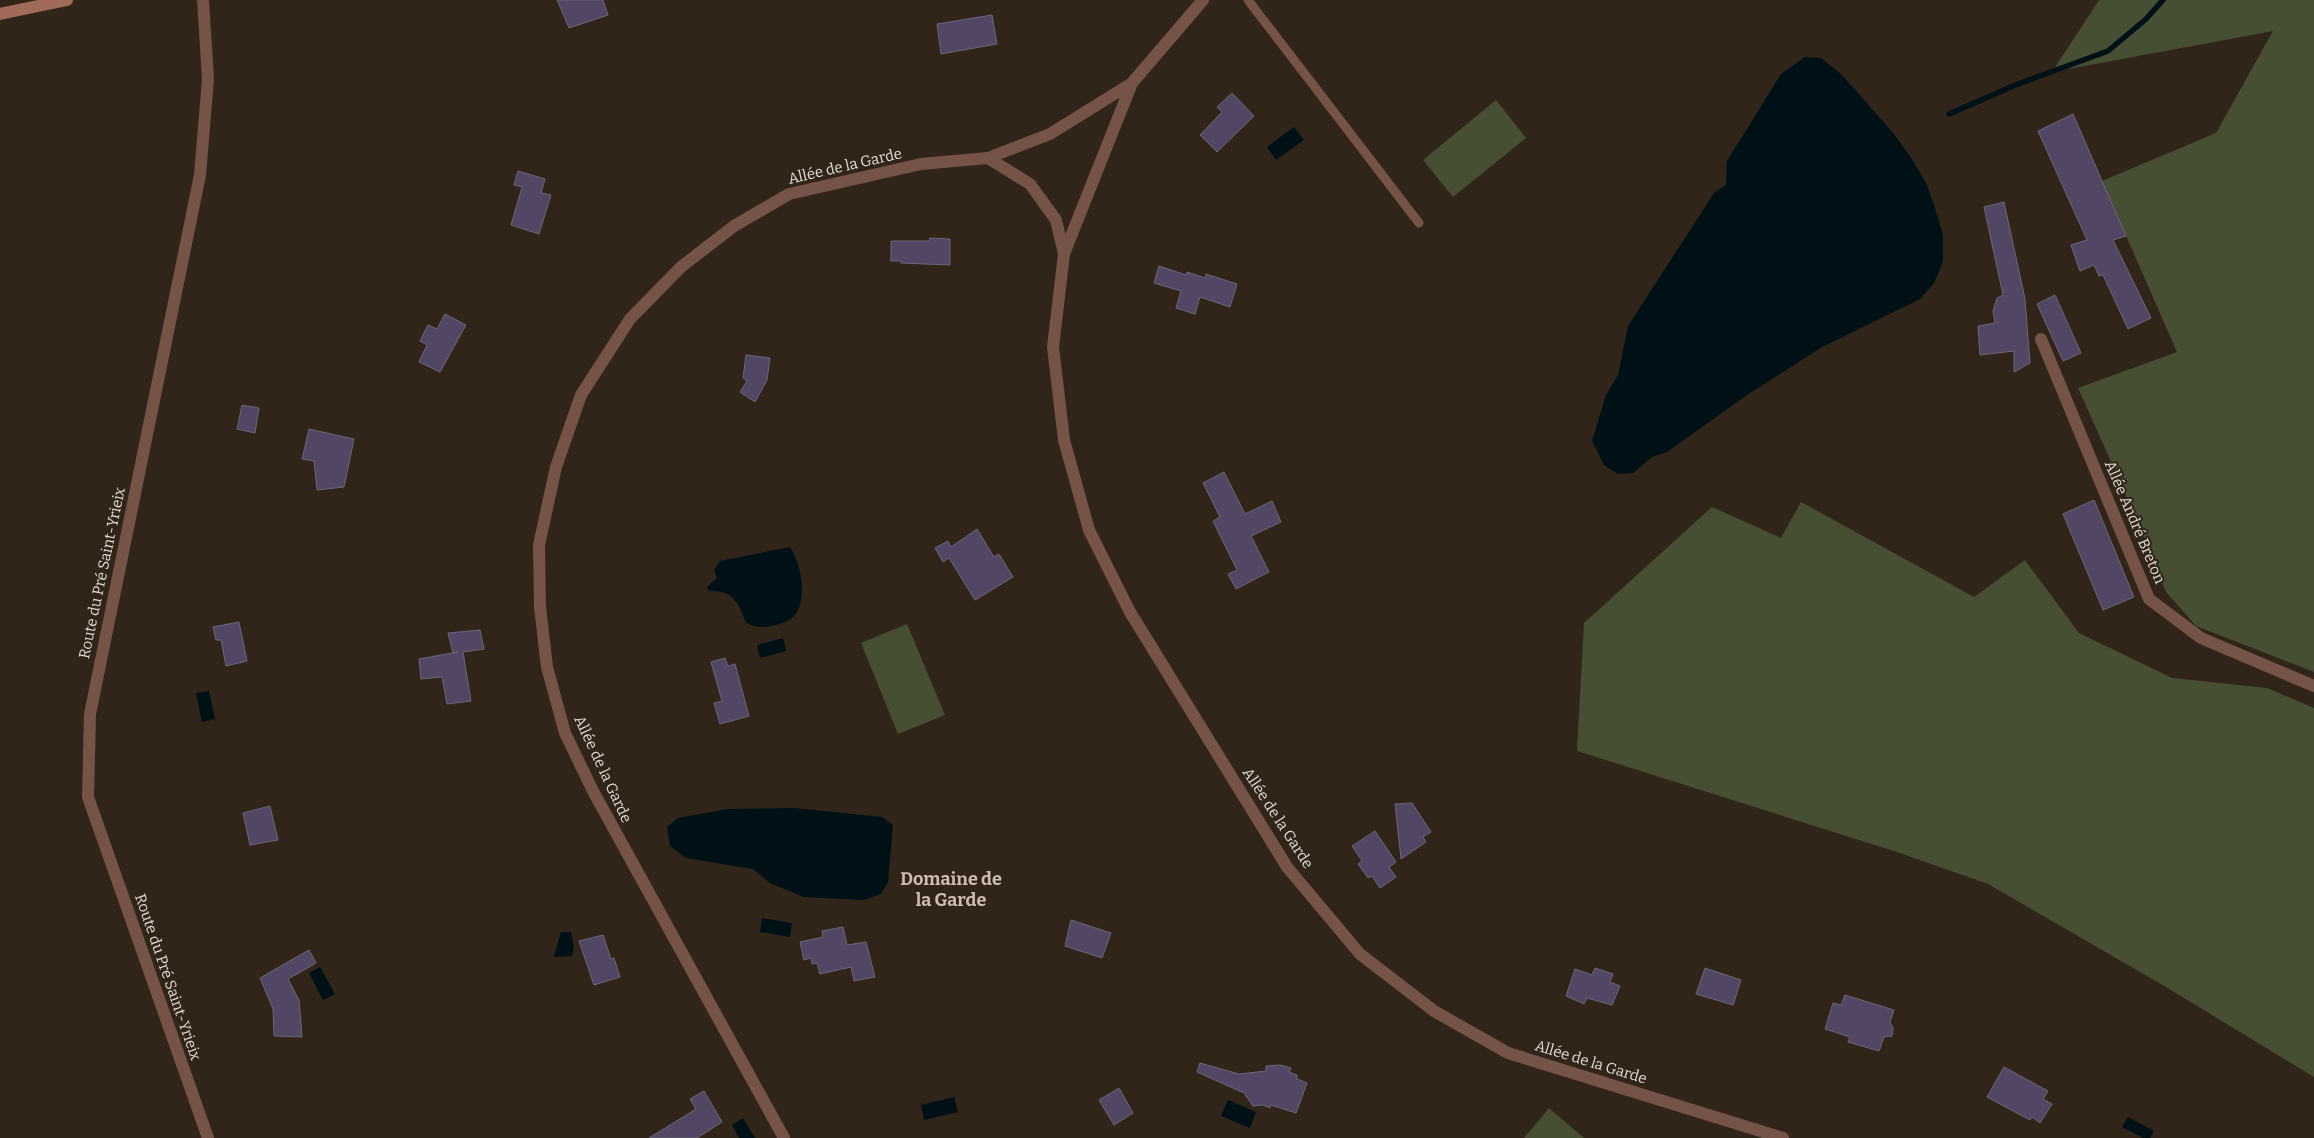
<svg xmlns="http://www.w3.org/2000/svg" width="2314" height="1138" viewBox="0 0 2314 1138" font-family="Bitter,serif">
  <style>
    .green { fill: #464f33 }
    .water { fill: #001017 }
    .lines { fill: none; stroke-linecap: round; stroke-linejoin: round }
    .stream { stroke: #001017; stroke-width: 5.5 }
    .building { fill: #524664; stroke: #6d6778 }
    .service { stroke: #765348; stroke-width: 9 }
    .minor { stroke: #765348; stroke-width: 12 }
    .secondary { stroke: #a16a59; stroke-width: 12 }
    .labels { text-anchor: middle; stroke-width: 4; stroke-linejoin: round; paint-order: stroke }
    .street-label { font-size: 15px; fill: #e3dad3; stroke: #312519 }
    .quarter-label { font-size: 18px; font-weight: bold; fill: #cdbdae; stroke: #312519 }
  </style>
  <rect width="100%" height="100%" fill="#312519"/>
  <path class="green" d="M2099 0H2314V672L2196 626 2166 592 2134 513 2078 388 2177 352 2102 181 2216 133 2273 31 2052 72Z
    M1496 100 1526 138 1453 197 1423 160Z
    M1801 502 1974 597 2025 560 2079 633 2172 678 2267 688 2314 708V1077L2166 987 1988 884 1897 852 1577 751 1584 623 1712 507 1781 538Z
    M907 624 945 715 898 734 861 643Z
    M1549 1108 1584 1138H1524Z"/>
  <path class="water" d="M1805 57 1821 58 1842 75 1894 134 1912 159 1926 183 1935 208 1943 235V262L1934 283 1920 299 1822 347 1747 395 1667 452 1652 457 1633 473 1618 474 1604 465 1592 441 1606 395 1618 375 1628 326 1714 193 1726 185 1727 161 1781 74Z
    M1294 127 1304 140 1276 160 1267 147Z
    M790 547C801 563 809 602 793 617 789 621 782 623 776 625 764 628 757 628 746 623 738 602 734 590 709 591L707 587 717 578 714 570 720 561Z
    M783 638 786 651 760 658 757 645Z
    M209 691 215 719 202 722 196 693Z
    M794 808 882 817 893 825 888 882 881 894 864 900 804 897 770 883 753 869 686 858 670 846 667 827 678 818 728 809Z
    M762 918 792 923 790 937 760 932Z
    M561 932H571L574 946 572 956 554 957Z
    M320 967 335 994 323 1000 309 973Z
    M954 1097 958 1112 924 1120 921 1105Z
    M1228 1100 1256 1112 1250 1128 1221 1116Z
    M2128 1117 2154 1131 2150 1138H2143L2122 1127Z
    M743 1118 755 1138H739L732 1125Z"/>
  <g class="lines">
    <path class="stream" d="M1949 114 2018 84 2108 51 2146 19 2163 0"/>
  </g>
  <path class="building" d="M557 0H603L608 15 569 28Z
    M992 15 997 44 941 54 937 24Z
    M1232 93 1254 116 1217 152 1200 135 1222 112 1217 107Z
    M2073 114 2126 236 2113 240 2151 318 2128 329 2103 275 2099 276 2094 265 2080 271 2071 245 2087 240 2038 131Z
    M518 171 545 179 541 193 551 195 539 234 511 225 522 187 514 185Z
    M2004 202 2025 299 2030 363 2014 372V351L1980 355 1978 326 1995 323 1993 311 1997 298 2003 295 1984 207Z
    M930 238 950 239V265L901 263V261H891V241H929Z
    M1159 266 1186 275 1187 272 1205 278 1206 274 1237 284 1230 307 1200 297 1195 314 1176 308 1181 291 1154 283Z
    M2055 295 2081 353 2063 361 2037 304Z
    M445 314 466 325 440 372 419 362 427 345 420 341 428 325 437 329Z
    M746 355 770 358 767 380 755 402 740 392 747 381 743 378Z
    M242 405 259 408 255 433 237 429Z
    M309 429 354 439 344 487 317 490 314 461 302 459Z
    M1224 472 1245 514 1272 501 1281 522 1251 536 1269 572 1236 589 1228 574 1237 570 1213 521 1220 517 1203 483Z
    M2094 500 2134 597 2103 610 2063 514Z
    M977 529 994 557 999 554 1013 577 975 600 949 558 943 562 935 548 948 541 951 547Z
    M239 622 247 661 226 666 221 640H216L213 627Z
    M480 630 484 649 463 652 471 701 447 704 442 677 421 679 419 659 458 652 453 653 448 633Z
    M725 658 728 666 735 664 749 716 720 724 714 703 722 701 711 662Z
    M1412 803 1431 832 1423 837 1426 842 1401 859 1395 804Z
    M270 806 278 840 250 845 243 813Z
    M1375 831 1396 862 1389 867 1396 877 1380 888 1372 876 1368 878 1358 864 1362 861 1352 846Z
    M1071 920 1111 933 1102 958 1065 946Z
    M843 927 847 945 866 942 875 977 854 981 851 967 820 974 817 963 812 964 811 958 804 960 800 942 823 937 822 931Z
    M603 935 611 959 614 958 620 977 594 985 579 941Z
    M309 950 316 963 288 979 299 1000 302 1037 274 1036 273 1009 260 978Z
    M1595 968 1613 974 1610 982 1620 986 1612 1005 1587 998 1584 1004 1566 996 1575 969 1592 975Z
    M1705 968 1741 980 1733 1005 1696 994Z
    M1845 995 1894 1010 1890 1022 1893 1028 1892 1036 1884 1037 1879 1051 1848 1042 1850 1037 1825 1029 1833 1003 1841 1005Z
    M1200 1063 1239 1074 1266 1071V1066L1280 1065 1291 1068 1289 1072 1297 1075V1079L1307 1083 1296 1113 1271 1105 1270 1108 1263 1105 1253 1106 1244 1093 1197 1072Z
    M2004 1067 2048 1091 2043 1099 2052 1104 2040 1123 2032 1117 2030 1120 1987 1097Z
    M1119 1088 1133 1113 1114 1125 1099 1100Z
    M704 1091 722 1122 697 1138H649L696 1109 690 1099Z"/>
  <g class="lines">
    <path class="service" d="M1248 0 1419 223"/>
    <path class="minor" d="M203 0 208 79 200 175 90 714 88 797 208 1138
      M1203 0 1132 83 1064 254 1053 347 1064 440 1089 530 1130 612 1287 867 1360 954 1434 1011 1508 1053 1783 1138
      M1064 254 1056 220 1030 184 988 158 1050 134 1132 83
      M2041 339 2149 599 2201 638 2314 686
      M784 1138 593 791 565 733 547 667 540 607 539 545 556 467 581 395 630 319 681 267 734 226 789 194 921 164 988 158"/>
    <path class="secondary" d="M0 14 67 0"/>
  </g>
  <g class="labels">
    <g class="street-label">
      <text transform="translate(845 166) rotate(-13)" y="5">Allée de la Garde</text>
      <text transform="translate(2135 522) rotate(67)" y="5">Allée André Breton</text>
      <text transform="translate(102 573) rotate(-78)" y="5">Route du Pré Saint-Yrieix</text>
      <text transform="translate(603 769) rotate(65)" y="5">Allée de la Garde</text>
      <text transform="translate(1278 818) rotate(57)" y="5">Allée de la Garde</text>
      <text transform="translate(168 977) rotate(71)" y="5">Route du Pré Saint-Yrieix</text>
      <text transform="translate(1591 1062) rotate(17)" y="5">Allée de la Garde</text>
    </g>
    <g class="quarter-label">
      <text x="951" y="885">Domaine de<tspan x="951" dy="21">la Garde</tspan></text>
    </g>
  </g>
</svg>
